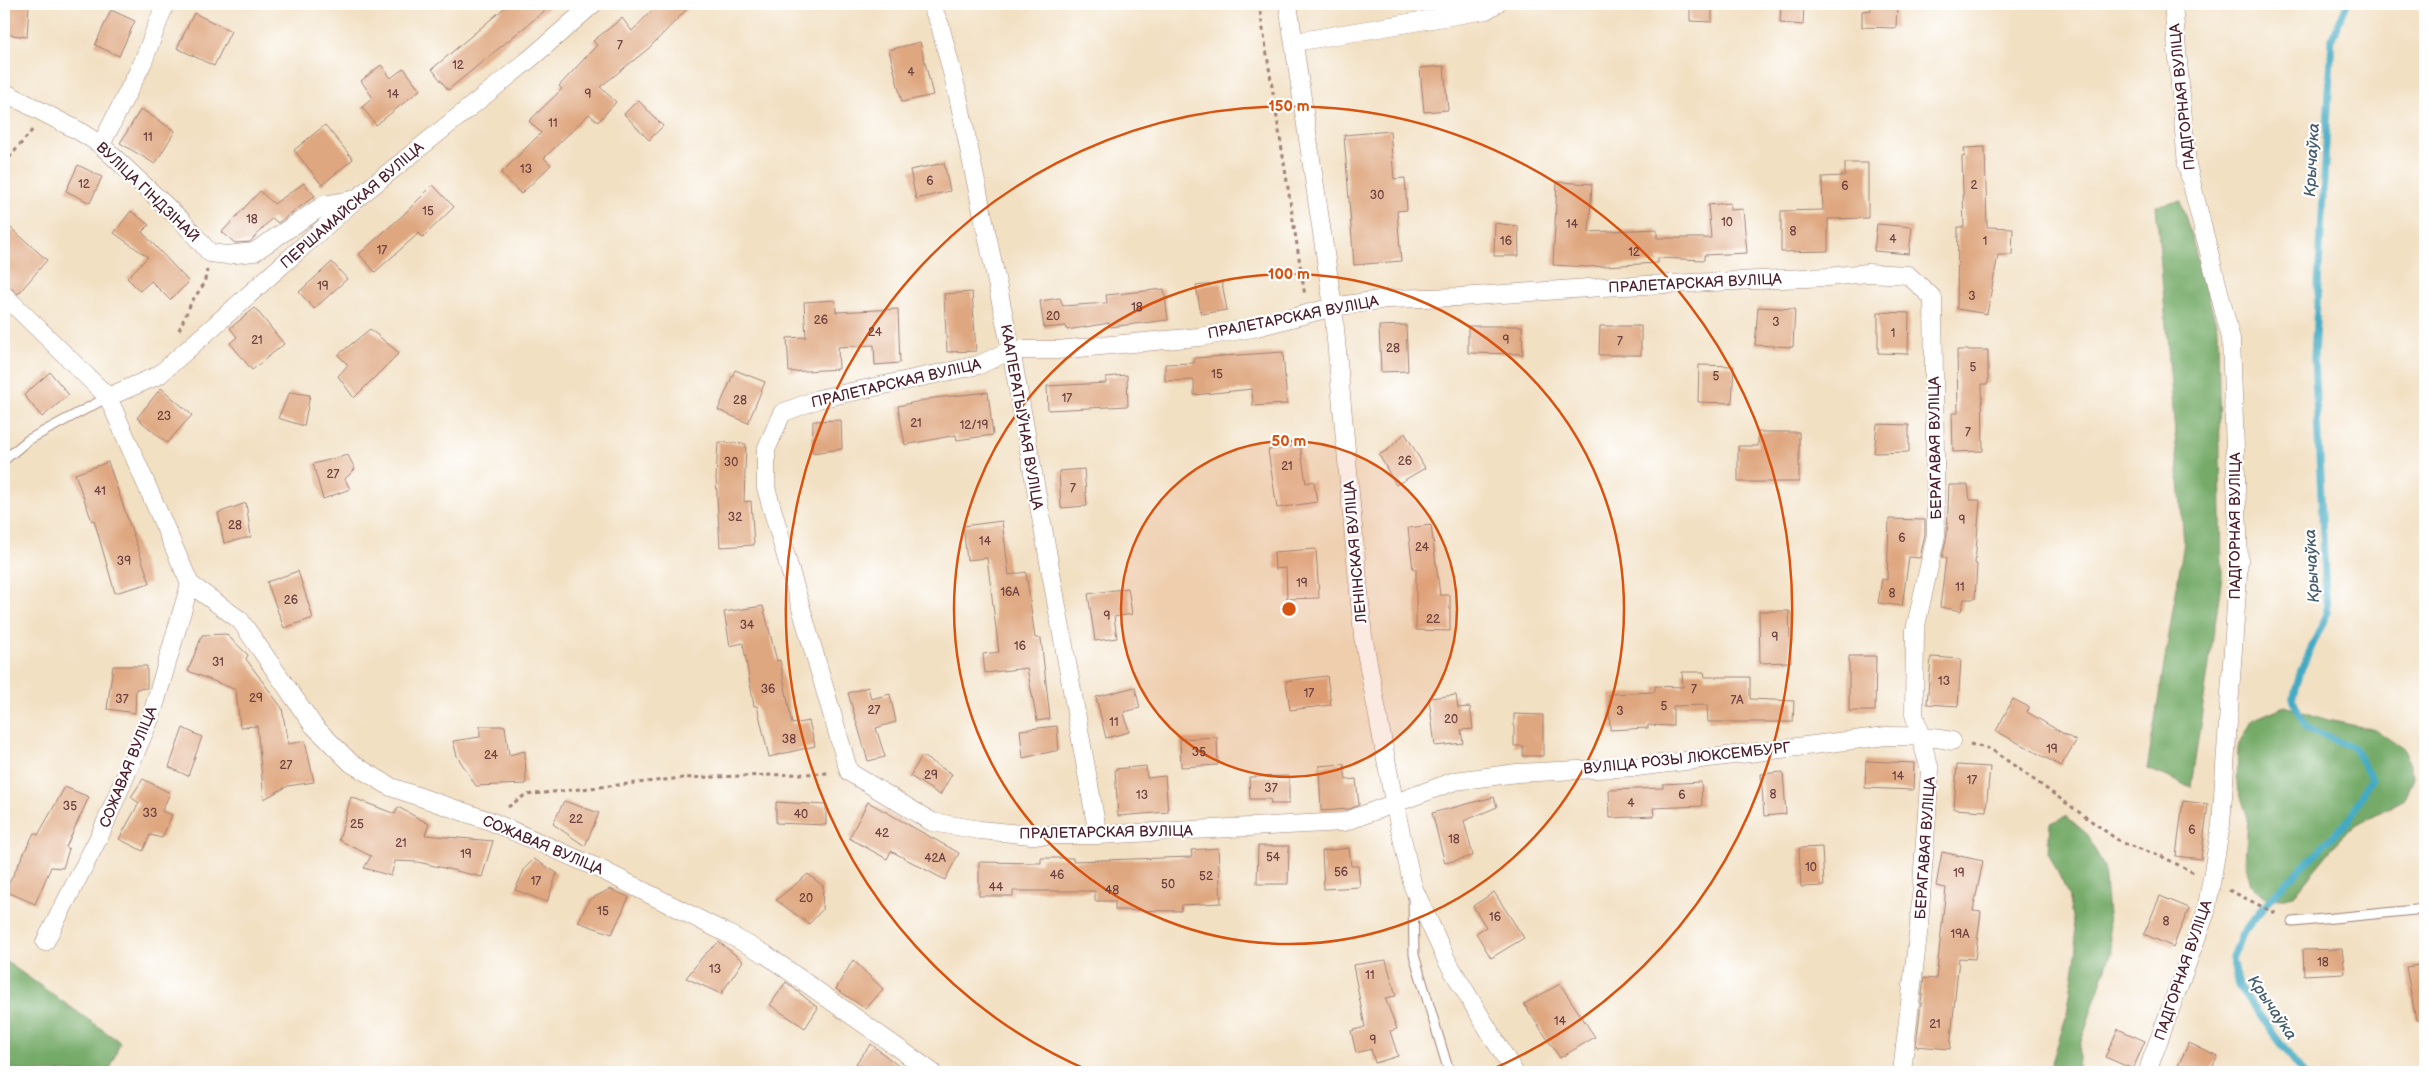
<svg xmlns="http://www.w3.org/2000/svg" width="2429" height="1076" viewBox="0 0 2429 1076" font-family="'Balsamiq Sans',sans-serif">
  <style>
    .forest { fill: #74aa68; stroke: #5f644a }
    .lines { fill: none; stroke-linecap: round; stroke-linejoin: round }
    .stream { stroke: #43aac3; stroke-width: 7 }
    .building { fill: #dfa780 }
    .service-casing { stroke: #9e8077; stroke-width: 11 }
    .minor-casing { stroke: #9e8077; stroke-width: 19 }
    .path { stroke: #9e8077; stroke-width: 3; stroke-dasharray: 4 4; stroke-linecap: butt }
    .service { stroke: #fff; stroke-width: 9 }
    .minor { stroke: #fff; stroke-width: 18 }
    .ring { fill: none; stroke: #d8530f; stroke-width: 2.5 }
    .labels { text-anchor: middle; stroke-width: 4.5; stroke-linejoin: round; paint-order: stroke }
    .number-label { font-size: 12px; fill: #6f4140 }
    .street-label { font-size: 15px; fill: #4a1f2b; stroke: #fff }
    .water-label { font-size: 16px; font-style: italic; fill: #475e6f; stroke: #fff }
    .centre { fill: #d8530f; stroke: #fff; stroke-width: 2.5 }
    .ring-label { font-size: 15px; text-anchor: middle; font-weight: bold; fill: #d8530f; stroke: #fff; stroke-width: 4.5; stroke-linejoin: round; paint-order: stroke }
  </style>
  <rect width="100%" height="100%" fill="#fff"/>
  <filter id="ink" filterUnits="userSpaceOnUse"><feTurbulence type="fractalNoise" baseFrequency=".02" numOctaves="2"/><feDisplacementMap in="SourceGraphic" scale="10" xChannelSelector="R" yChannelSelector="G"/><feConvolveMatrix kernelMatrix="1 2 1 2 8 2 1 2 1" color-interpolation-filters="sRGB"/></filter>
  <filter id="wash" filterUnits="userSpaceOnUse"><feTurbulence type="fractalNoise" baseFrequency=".0096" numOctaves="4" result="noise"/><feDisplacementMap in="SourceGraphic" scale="20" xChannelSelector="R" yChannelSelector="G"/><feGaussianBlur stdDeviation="1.12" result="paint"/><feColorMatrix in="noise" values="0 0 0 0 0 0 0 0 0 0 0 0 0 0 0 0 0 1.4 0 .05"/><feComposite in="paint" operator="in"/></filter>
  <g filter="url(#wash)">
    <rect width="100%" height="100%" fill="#f2e0c3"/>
    <path class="forest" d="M2181 201 2218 330 2222 576 2191 787 2147 769 2184 542 2156 205Z
      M2285 706 2328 720 2376 730 2405 750 2414 778 2405 799 2348 829 2294 895 2268 900 2251 885 2245 861 2248 818 2237 785 2238 747 2252 720Z
      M2066 816 2087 834 2104 867 2111 952 2080 1045 2078 1072H2049L2067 1014 2077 947 2068 894 2048 852 2050 823Z
      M4 960 120 1042 109 1072H4Z"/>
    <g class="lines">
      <path class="stream" d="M2302 1072 2238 986 2232 959 2242 934 2272 897 2350 819 2364 789 2372 779 2353 747 2305 727 2293 699 2301 670 2327 614 2314 357 2332 38 2347 4"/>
    </g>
    <g id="blocks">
      <path class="building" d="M4 4H29L27 37 4 34Z
        M509 4H553L448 90 432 69Z
        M658 4H692L648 49 600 87 616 102 598 122 589 114 544 158 551 165 521 194 501 173 541 133 529 121 562 89 559 86 597 45 593 41 622 18 632 31Z
        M1690 4H1712V22L1690 21Z
        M1781 4H1804L1803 25 1780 23Z
        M1871 4H1897L1896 28 1862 27V11L1871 10Z
        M111 10 135 21 119 56 95 45Z
        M194 13 231 31 214 66 177 48Z
        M920 42 933 95 902 102 889 50Z
        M381 65 391 78 404 68 420 90 376 125 362 107 373 98 361 81Z
        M1444 66 1448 110 1424 112 1420 68Z
        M638 100 663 126 649 140 624 114Z
        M141 109 175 131 155 164 120 143Z
        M325 125 353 159 322 185 294 150Z
        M1390 131 1394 179 1405 178 1407 210 1397 211 1401 261 1354 265 1344 135Z
        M1985 147 1987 227 2013 228 2012 255H1998L1987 314 1957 309 1958 227H1964L1962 157 1965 156 1964 148Z
        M944 163 950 191 916 199 910 170Z
        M1845 163H1868V218L1828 219V251L1781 252V211L1823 210 1822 177 1845 176Z
        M78 165 102 177 90 203 66 191Z
        M1557 182 1592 184 1589 232 1657 229V238H1711L1708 205 1730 203V210L1743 209 1747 253 1704 255V260L1658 258V263L1587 267 1553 265Z
        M304 183 315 196 278 223 272 218 250 242 235 243 222 232 260 191 274 204Z
        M433 185 454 207 423 237 419 233 375 272 359 254 402 216Z
        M131 211 149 225 142 232 189 282 170 300 151 281 140 291 127 278 148 257 114 233Z
        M4 222 47 260 18 294 4 281Z
        M1495 223 1518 226 1519 256H1494Z
        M1877 224 1912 227 1909 254 1874 251Z
        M332 262 347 279 314 309 299 292Z
        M1222 283 1227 310 1201 314 1196 286Z
        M1164 289 1168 320 1110 327 1109 323 1067 330 1066 326 1044 328 1040 301 1060 298 1063 306 1107 303 1106 295Z
        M972 292 976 351 947 352 944 294Z
        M835 300 836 312 898 309 900 363 875 365 874 345 838 347 839 369 789 372 787 338 806 337 804 302Z
        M1758 307 1795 309 1793 347 1755 345Z
        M255 308 284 344 252 370 230 343 237 337 230 328Z
        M1878 312 1909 313 1908 354 1878 353Z
        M1406 325 1408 371 1381 372 1379 326Z
        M1468 326H1522L1523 354 1468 353Z
        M1600 326H1641V355H1599Z
        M370 329 399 353 354 398 338 376 348 365 338 355Z
        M1957 350H1988V384H1982L1983 451 1953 452 1952 413H1958Z
        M1283 352 1287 404 1253 406 1252 389 1194 395V380L1165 381V364L1194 363V358Z
        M1699 365 1734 366 1732 403 1698 402Z
        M735 370 765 382 748 423 718 410Z
        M50 372 69 395 42 417 24 395Z
        M1127 375 1128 406 1048 410 1047 386 1106 383V377Z
        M161 388 192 415 167 443 137 418Z
        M290 392 310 395 304 426 278 418Z
        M988 392 993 435 957 440 956 435 905 445 898 406 934 398Z
        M841 420 842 449 812 453 813 421Z
        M1877 424 1909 425V452L1874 453Z
        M1758 432H1799V482H1738V446H1758Z
        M1405 433 1425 468 1396 485 1379 455 1389 449Z
        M718 442 746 444 744 502 751 501 754 545 720 547 716 479Z
        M1300 445 1306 483 1314 481 1317 502 1277 508 1268 450Z
        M348 455 355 469 345 479 350 489 323 499 313 464Z
        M108 462 150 583 115 593 94 520 92 521 75 474Z
        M1084 469 1087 506 1061 508 1059 471Z
        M1949 485H1968L1970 500H1980L1975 564H1977L1975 599H1964L1961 611 1940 607 1946 558H1942L1947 535Z
        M246 503 251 537 224 543 218 513Z
        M1889 519 1925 520V534L1920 558 1909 557 1902 606 1878 603 1882 579 1887 580Z
        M1002 521 1009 575 1026 572 1035 638H1041L1050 719 1037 721 1027 668 985 673 983 654 999 652 987 558 967 560 963 526Z
        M1431 525 1440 595H1450V631L1416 630V569H1413L1408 528Z
        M1316 549 1319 598 1287 599 1286 568 1275 569 1274 552Z
        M298 571 313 618 284 628 267 582Z
        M1128 588 1132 614 1114 617 1117 638 1095 641 1088 594Z
        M763 606 777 661 780 660 792 724 809 721 815 746 769 757 757 706H754L743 643 730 646 724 612Z
        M1759 611H1789L1791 662 1760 663Z
        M226 634 248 655 246 659 282 708 288 744 305 741 314 782 288 786 264 799 257 726 240 727 236 690 188 671 202 635Z
        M1849 656H1876L1875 711H1849Z
        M1931 657 1961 659 1958 706 1927 704Z
        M113 666H147V688L136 689 135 713 107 709Z
        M1682 672H1704L1705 677H1750V699L1794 701 1793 722H1708L1707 705 1673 706V726L1648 725V728L1610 730 1609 694 1655 692V686L1683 687Z
        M1327 676 1331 705 1290 710 1286 681Z
        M868 687 871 699 890 694 896 722 876 728 885 757 868 761 848 693Z
        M1135 687 1140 708 1124 712 1129 732 1106 738 1096 697Z
        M1456 695 1458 708 1470 707 1473 729 1461 730 1463 743 1435 746 1429 698Z
        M2013 699 2029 707 2027 712 2076 741 2061 766 1996 731Z
        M1514 714 1543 715V756H1523V746H1514Z
        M480 726H505L509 755 525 751 526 784 476 786 457 756 453 741 480 737Z
        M1057 726 1059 750 1023 758 1020 730Z
        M183 728 202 737 188 776 169 767Z
        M1217 737 1218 765 1181 767 1180 739Z
        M922 756 952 774 940 795 910 776Z
        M1866 761 1914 763 1913 790 1865 788Z
        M1344 764 1346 780 1356 779 1359 805 1350 809 1321 811 1319 766Z
        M1957 765 1990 767 1986 811 1954 809Z
        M1146 766 1147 778 1165 776 1168 812 1118 816 1115 769Z
        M1783 772 1786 814 1764 816 1761 774Z
        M1289 776V804H1271L1270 799H1250L1249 777Z
        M143 779 170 793 162 811 172 815 162 838 150 835 143 851 119 839 139 803 131 797Z
        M1701 782 1702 806 1653 808 1654 816 1610 818 1609 790 1663 788V784Z
        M65 787 89 797 66 847 69 849 63 868 51 867 35 904 5 891 34 833 38 835Z
        M351 797 395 814 398 807 429 824 425 835 493 841 482 877 418 862 395 861 391 876 364 868 371 856 339 840Z
        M1494 797 1497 807 1464 821 1473 856 1445 863 1432 813Z
        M564 801 599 813 585 846 553 824Z
        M2183 801 2208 804 2201 859 2176 856Z
        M776 802 826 805V825L776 823Z
        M868 802 959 853 945 880 891 851 887 859 849 838Z
        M1258 846H1289L1288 884H1257Z
        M1822 847 1824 886 1801 887 1799 848Z
        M1218 848 1221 903 1182 905 1181 911 1115 910V901H1095V891H1013V896H979V862L1041 863V858H1073V861L1192 857 1191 850Z
        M1349 848 1351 866H1358L1360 887 1324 889 1322 851Z
        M1942 852 1983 861 1973 911 1981 912 1975 959 1959 958 1950 1049 1916 1046 1924 978 1936 979 1946 888 1936 886Z
        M534 859 557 873 547 902 515 890 525 868Z
        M808 874 823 886 822 910 809 924 776 900Z
        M610 889 629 897 612 934 578 922 589 900Z
        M1494 892 1524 938 1491 958 1476 933 1486 927 1473 906Z
        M2160 896 2189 908 2173 947 2144 934Z
        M719 942 743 961 721 994 686 978 704 955Z
        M2342 949 2345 973 2304 975 2303 950Z
        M853 960 883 989 866 1009 836 989Z
        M1386 960 1396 996 1385 998 1397 1029 1390 1031 1398 1056 1375 1063 1371 1049 1356 1053 1351 1031 1365 1027 1353 965Z
        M2425 964V1019L2416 1020 2406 967Z
        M786 982 818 1008 805 1028 770 1005Z
        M1560 984 1595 1037 1560 1058 1524 1004Z
        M2118 1029 2145 1041 2133 1069 2105 1057Z
        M2189 1043 2218 1056 2210 1072H2175Z
        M871 1044 906 1072H867L856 1063Z"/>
    </g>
  </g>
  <g filter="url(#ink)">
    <use href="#blocks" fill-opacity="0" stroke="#9e8077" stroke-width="1"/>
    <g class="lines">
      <g class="service-casing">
        <path id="service" d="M4 460 28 440 108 397
          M1413 897 1414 955 1447 1065 1452 1072
          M2293 922 2425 909"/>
      </g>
      <g class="minor-casing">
        <path id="minor" d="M931 4 940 25 958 96 1011 350 1098 835
          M1288 4 1333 307 1363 636 1394 802 1413 887 1447 961 1514 1072
          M1295 42 1486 10 1496 4
          M4 92 79 131 101 145 182 221 210 253 227 255 254 252 324 205 356 199
          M101 145 143 62 165 4
          M4 295 108 397 190 584 240 620 313 725 351 763 391 787 490 821 600 869 728 934 765 954 932 1072
          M108 397 159 375 356 199 531 58 593 4
          M45 942 101 833 152 714 190 584
          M1902 1072 1919 926 1930 770 1914 714 1915 630 1936 535 1933 298 1908 275 1867 273 1828 277 1602 287 1460 297 1386 299 1333 307 1253 328 1199 337 1057 350H1011L979 365 818 399 782 413 766 450V488L849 772 932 822 980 830 1031 835H1098L1344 822 1455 781 1517 773 1637 767 1886 736C1908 736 1930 736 1952 741
          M2148 1072 2150 1064 2206 912 2221 825 2239 561 2231 339 2187 165 2173 4"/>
      </g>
      <path class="path" d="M1259 4 1305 296
        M4 164 34 128
        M179 330 192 301 204 284 207 270
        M1970 744 1991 749 2122 843 2161 856 2194 873
        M508 807 525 795 683 778 830 773
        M2229 890 2279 915"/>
      <use href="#service" class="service"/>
      <use href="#minor" class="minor"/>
    </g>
  </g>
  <circle cx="1289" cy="609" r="168" fill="#d8530f" fill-opacity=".12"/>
  <g class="ring">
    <circle cx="1289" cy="609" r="168"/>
    <circle cx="1289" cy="609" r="335"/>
    <path d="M1092 1072A503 503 0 1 1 1486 1072"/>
  </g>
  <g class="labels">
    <g class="number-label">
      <text x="620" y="49">7</text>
      <text x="458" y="69">12</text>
      <text x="911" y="76">4</text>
      <text x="393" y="98">14</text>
      <text x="588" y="98">9</text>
      <text x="553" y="127">11</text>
      <text x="148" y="141">11</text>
      <text x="526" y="173">13</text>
      <text x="930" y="185">6</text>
      <text x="84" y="188">12</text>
      <text x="1974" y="189">2</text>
      <text x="1845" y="190">6</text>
      <text x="1377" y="199">30</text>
      <text x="428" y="215">15</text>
      <text x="252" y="223">18</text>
      <text x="1727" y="226">10</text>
      <text x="1572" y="228">14</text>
      <text x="1793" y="235">8</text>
      <text x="1893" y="243">4</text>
      <text x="1506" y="245">16</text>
      <text x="1985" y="245">1</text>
      <text x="382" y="254">17</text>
      <text x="1634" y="256">12</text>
      <text x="323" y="290">19</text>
      <text x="1972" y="300">3</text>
      <text x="1137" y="311">18</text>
      <text x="1053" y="320">20</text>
      <text x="821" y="324">26</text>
      <text x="1776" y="326">3</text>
      <text x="875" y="336">24</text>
      <text x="1893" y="337">1</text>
      <text x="257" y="344">21</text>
      <text x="1506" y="344">9</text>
      <text x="1620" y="345">7</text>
      <text x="1393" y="352">28</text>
      <text x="1973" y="371">5</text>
      <text x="1217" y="378">15</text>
      <text x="1716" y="380">5</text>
      <text x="1067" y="402">17</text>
      <text x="740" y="404">28</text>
      <text x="164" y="420">23</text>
      <text x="916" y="427">21</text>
      <text x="974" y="429">12/19</text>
      <text x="1968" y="436">7</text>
      <text x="1405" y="465">26</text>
      <text x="731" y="466">30</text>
      <text x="1287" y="470">21</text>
      <text x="333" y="478">27</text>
      <text x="1073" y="492">7</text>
      <text x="100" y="495">41</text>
      <text x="735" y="521">32</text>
      <text x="1962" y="524">9</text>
      <text x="235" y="529">28</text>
      <text x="1902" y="542">6</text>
      <text x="985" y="545">14</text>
      <text x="1422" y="551">24</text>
      <text x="124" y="565">39</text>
      <text x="1302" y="587">19</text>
      <text x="1960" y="591">11</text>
      <text x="1010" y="596">16А</text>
      <text x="1892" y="597">8</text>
      <text x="291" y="604">26</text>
      <text x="1107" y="620">9</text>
      <text x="1433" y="623">22</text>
      <text x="747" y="629">34</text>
      <text x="1775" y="641">9</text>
      <text x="1020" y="650">16</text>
      <text x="218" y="666">31</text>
      <text x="1944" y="685">13</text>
      <text x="768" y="693">36</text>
      <text x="1694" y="693">7</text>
      <text x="1309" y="697">17</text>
      <text x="256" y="702">29</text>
      <text x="122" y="703">37</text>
      <text x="1737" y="704">7А</text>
      <text x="1664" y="710">5</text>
      <text x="874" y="714">27</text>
      <text x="1620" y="715">3</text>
      <text x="1451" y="723">20</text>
      <text x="1114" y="726">11</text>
      <text x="789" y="743">38</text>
      <text x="2052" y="753">19</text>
      <text x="1199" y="756">35</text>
      <text x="491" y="759">24</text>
      <text x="286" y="769">27</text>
      <text x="931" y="779">29</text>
      <text x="1898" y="780">14</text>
      <text x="1972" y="784">17</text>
      <text x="1271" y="792">37</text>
      <text x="1773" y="798">8</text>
      <text x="1142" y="799">13</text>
      <text x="1682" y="799">6</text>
      <text x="1631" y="807">4</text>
      <text x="70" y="810">35</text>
      <text x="150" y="817">33</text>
      <text x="801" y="818">40</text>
      <text x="576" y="823">22</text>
      <text x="357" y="828">25</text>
      <text x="2192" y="834">6</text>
      <text x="882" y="837">42</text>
      <text x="1454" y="843">18</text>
      <text x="401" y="847">21</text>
      <text x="466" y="858">19</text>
      <text x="1273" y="861">54</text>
      <text x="935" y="862">42А</text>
      <text x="1811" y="871">10</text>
      <text x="1341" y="876">56</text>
      <text x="1959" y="877">19</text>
      <text x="1057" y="879">46</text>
      <text x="1206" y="880">52</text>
      <text x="536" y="885">17</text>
      <text x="1168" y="888">50</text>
      <text x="996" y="891">44</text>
      <text x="1112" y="894">48</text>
      <text x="806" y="902">20</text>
      <text x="603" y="915">15</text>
      <text x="1495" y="921">16</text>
      <text x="2166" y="925">8</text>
      <text x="1960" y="938">19А</text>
      <text x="2323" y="966">18</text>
      <text x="715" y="973">13</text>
      <text x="1370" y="979">11</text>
      <text x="1560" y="1025">14</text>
      <text x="1935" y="1028">21</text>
      <text x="1373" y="1044">9</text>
    </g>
    <g class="street-label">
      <text transform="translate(2182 97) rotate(-96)" y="5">ПАДГОРНАЯ ВУЛІЦА</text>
      <text transform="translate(148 192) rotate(44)" y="5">ВУЛІЦА ГІНДЗІНАЙ</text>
      <text transform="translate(352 205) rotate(-41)" y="5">ПЕРШАМАЙСКАЯ ВУЛІЦА</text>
      <text transform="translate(1695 283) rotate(-3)" y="5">ПРАЛЕТАРСКАЯ ВУЛІЦА</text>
      <text transform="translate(1293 317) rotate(-11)" y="5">ПРАЛЕТАРСКАЯ ВУЛІЦА</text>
      <text transform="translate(896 383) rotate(-13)" y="5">ПРАЛЕТАРСКАЯ ВУЛІЦА</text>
      <text transform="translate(1022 417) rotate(80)" y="5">КААПЕРАТЫЎНАЯ ВУЛІЦА</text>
      <text transform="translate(1935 448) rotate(-91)" y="5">БЕРАГАВАЯ ВУЛІЦА</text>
      <text transform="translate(2235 526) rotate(-90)" y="5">ПАДГОРНАЯ ВУЛІЦА</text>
      <text transform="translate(1355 552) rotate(-95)" y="5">ЛЕНІНСКАЯ ВУЛІЦА</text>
      <text transform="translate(1687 758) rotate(-6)" y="5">ВУЛІЦА РОЗЫ ЛЮКСЕМБУРГ</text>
      <text transform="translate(128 767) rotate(-68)" y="5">СОЖАВАЯ ВУЛІЦА</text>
      <text transform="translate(1106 832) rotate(-1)" y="5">ПРАЛЕТАРСКАЯ ВУЛІЦА</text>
      <text transform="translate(543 845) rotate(23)" y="5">СОЖАВАЯ ВУЛІЦА</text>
      <text transform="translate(1925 848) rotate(-86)" y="5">БЕРАГАВАЯ ВУЛІЦА</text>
      <text transform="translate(2183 970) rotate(-71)" y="5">ПАДГОРНАЯ ВУЛІЦА</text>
    </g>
    <g class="water-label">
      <text transform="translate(2311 160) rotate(-87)" y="6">Крычаўка</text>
      <text transform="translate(2311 566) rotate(-93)" y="6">Крычаўка</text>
      <text transform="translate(2273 1007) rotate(56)" y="6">Крычаўка</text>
    </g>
  </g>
  <circle cx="1289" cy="609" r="8" class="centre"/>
  <g class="ring-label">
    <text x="1289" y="111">150 m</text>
    <text x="1289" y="279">100 m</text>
    <text x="1289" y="446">50 m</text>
  </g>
  <rect width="2429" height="1076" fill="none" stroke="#fff" stroke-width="20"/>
</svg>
